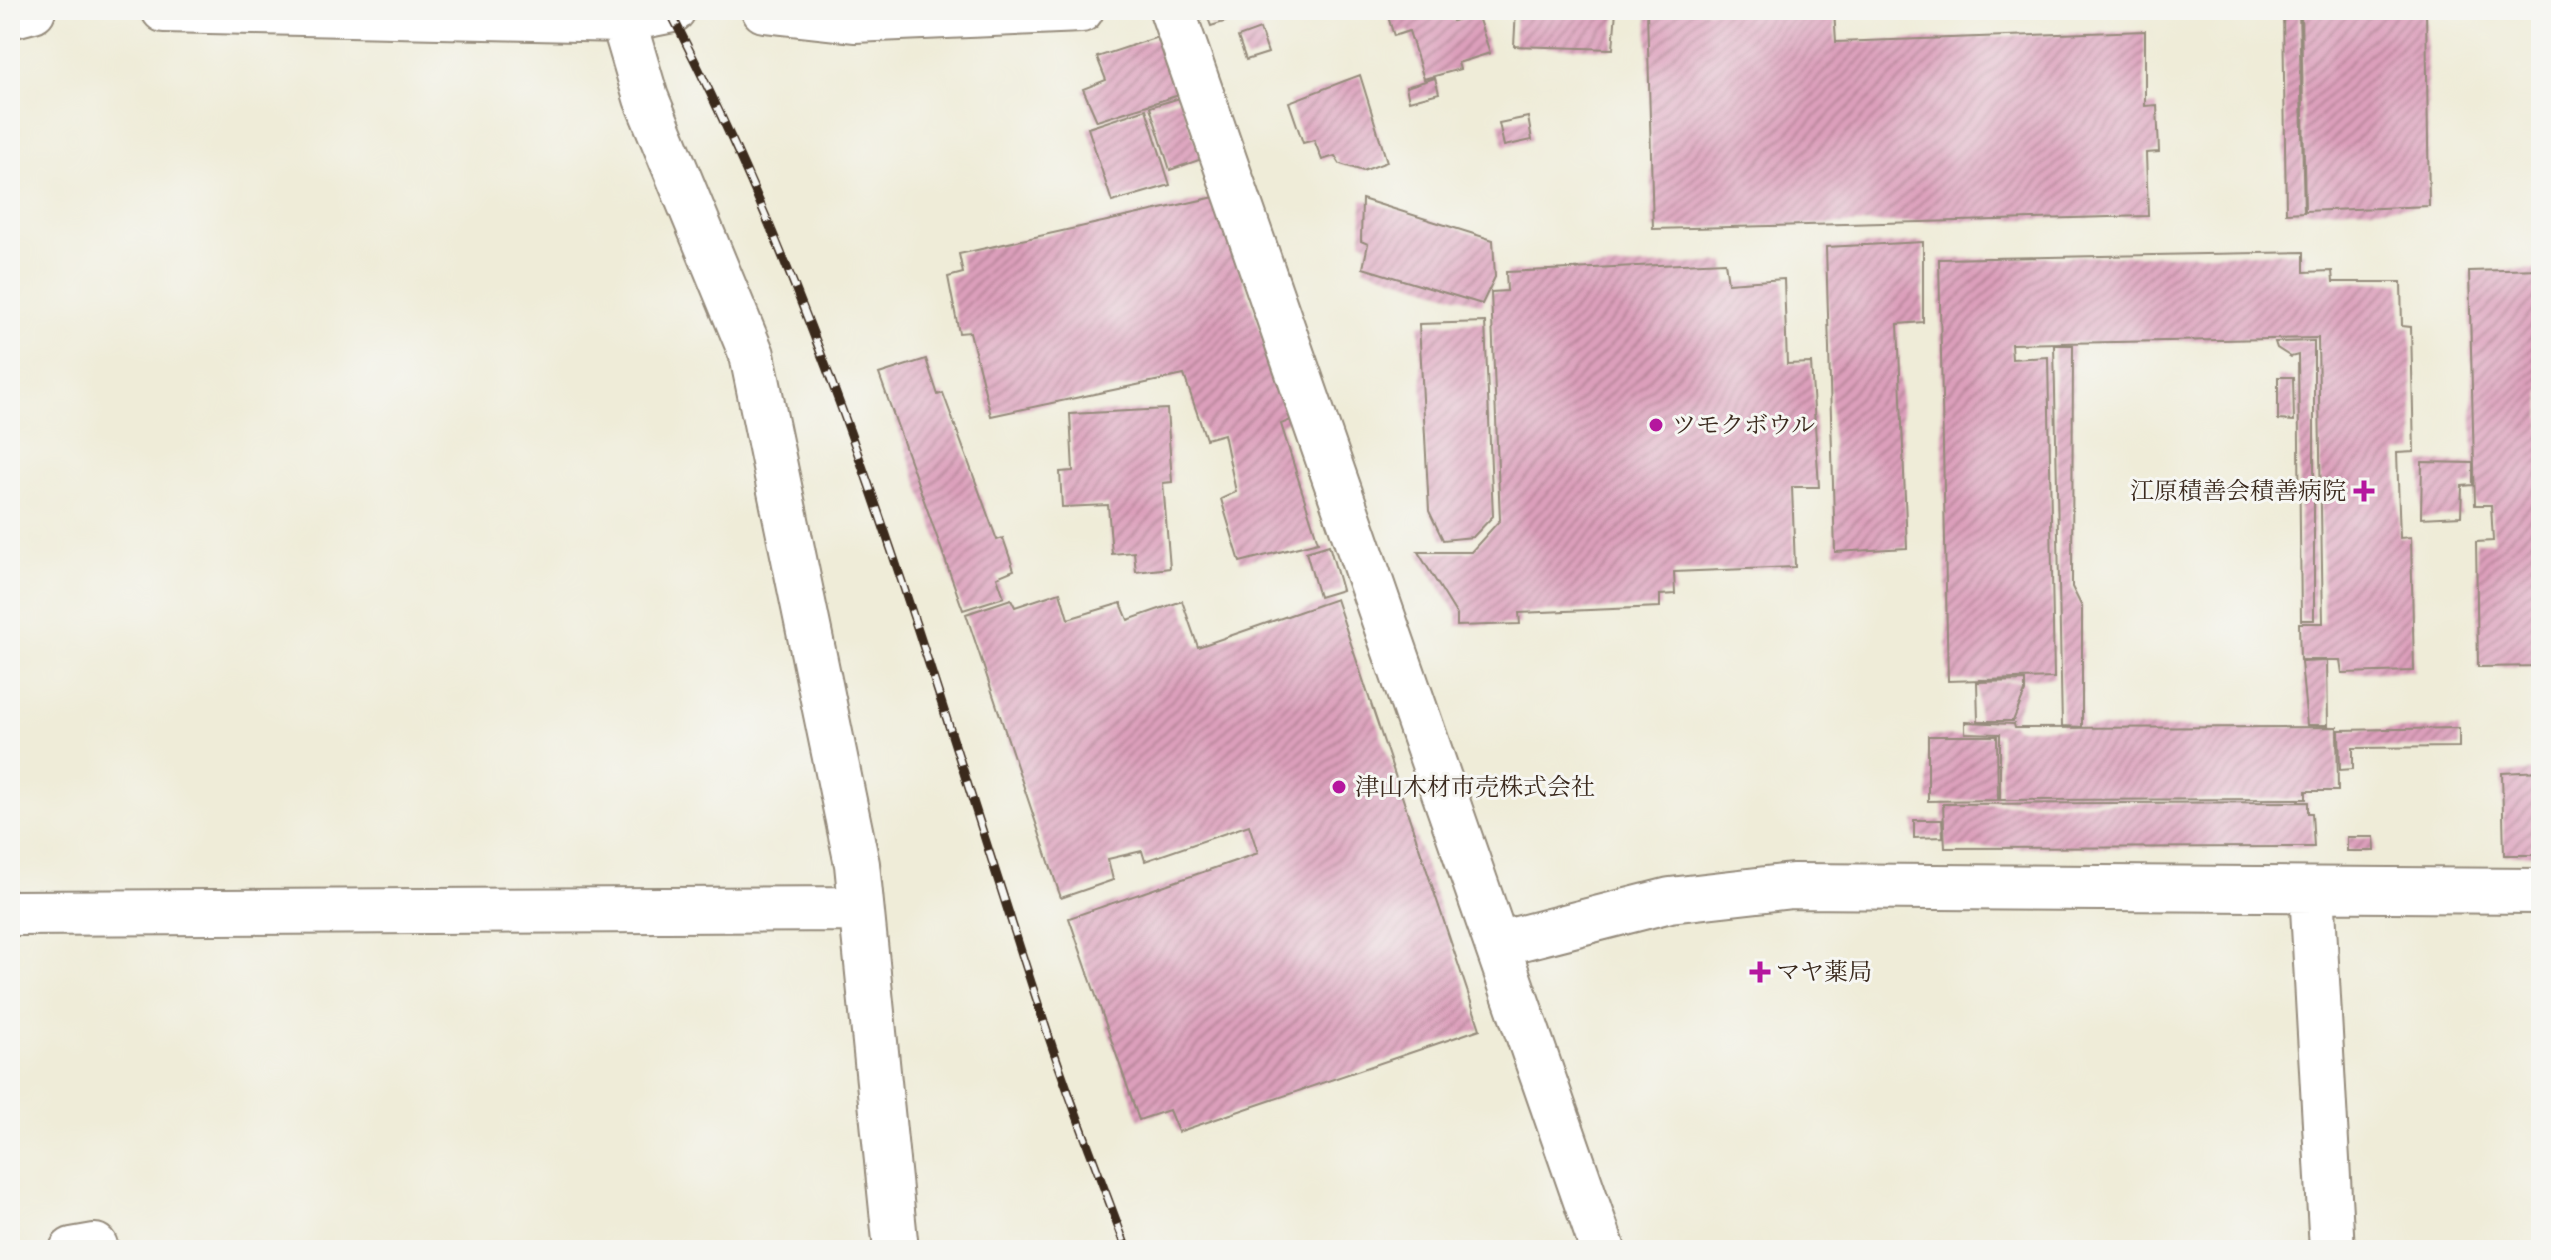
<svg xmlns="http://www.w3.org/2000/svg" width="2551" height="1260" viewBox="0 0 2551 1260" font-family="'IM FELL French Canon','Noto Serif JP',serif">
  <style>
    .building { fill: url(#building-hatch) }
    .lines { fill: none; stroke-linecap: round; stroke-linejoin: round }
    .minor-casing { stroke: #958b7b; stroke-width: 48 }
    .minor { stroke: #fff; stroke-width: 44 }
    .rail-casing { stroke: #3b2a1e; stroke-width: 9 }
    .rail { stroke: #f6f6f2; stroke-width: 6; stroke-dasharray: 18; stroke-linecap: butt }
    .poi-dot { fill: #b5179e; stroke: #f6f6f2; stroke-width: 3 }
    .labels { text-anchor: middle; stroke-width: 6; stroke-linejoin: round; paint-order: stroke }
    .poi-label { font-size: 24px; fill: #3b2a1e; stroke: #f6f6f2; text-anchor: start }
  </style>
  <defs>
    <pattern id="building-hatch" width="6" height="6" patternUnits="userSpaceOnUse" patternTransform="scale(2)"><rect width="6" height="6" fill="#dc9fbb"/><path d="M-1 1l2-2M0 6l6-6M5 7l2-2" fill="none" stroke="#b48297"/></pattern>
  </defs>
  <rect width="100%" height="100%" fill="#f6f6f2"/>
  <filter id="ink" filterUnits="userSpaceOnUse"><feTurbulence type="fractalNoise" baseFrequency=".0125" numOctaves="2"/><feDisplacementMap in="SourceGraphic" scale="16" xChannelSelector="R" yChannelSelector="G"/><feConvolveMatrix kernelMatrix="1 2 1 2 8 2 1 2 1" color-interpolation-filters="sRGB"/></filter>
  <filter id="wash" filterUnits="userSpaceOnUse"><feTurbulence type="fractalNoise" baseFrequency=".006" numOctaves="4" result="noise"/><feDisplacementMap in="SourceGraphic" scale="32" xChannelSelector="R" yChannelSelector="G"/><feGaussianBlur stdDeviation="1.8" result="paint"/><feColorMatrix in="noise" values="0 0 0 0 0 0 0 0 0 0 0 0 0 0 0 0 0 1.4 0 .05"/><feComposite in="paint" operator="in"/></filter>
  <g filter="url(#wash)">
    <rect width="100%" height="100%" fill="#efecd8"/>
    <g id="blocks">
      <path class="building" d="M1205 10H1259V11L1211 26Z
        M1386 10H1449L1453 21 1477 14 1490 53 1458 63 1460 69 1424 79 1409 31 1394 36Z
        M1516 10H1616L1613 49 1514 46Z
        M1647 10H1834L1836 42 2145 31V106L2157 105 2159 152 2146 153 2148 216 1653 229Z
        M2283 10H2299L2304 212 2286 213Z
        M2301 10H2426L2429 206 2305 211Z
        M1260 29 1268 53 1246 60 1238 37Z
        M1158 37 1179 95 1097 121 1083 89 1106 80 1097 57Z
        M1360 75 1387 162 1363 171 1340 164 1335 156 1322 160 1314 140 1303 143 1289 102Z
        M1435 78 1439 93 1409 101 1406 87Z
        M1180 98 1202 159 1170 170 1150 107Z
        M1146 109 1170 185 1112 202 1088 128Z
        M1528 117 1532 140 1504 146 1499 123Z
        M1215 197 1291 420 1281 424 1318 542 1240 562 1221 499 1236 492 1224 434 1206 439 1184 375 991 416 970 332 959 333 948 277 963 273 959 254Z
        M1362 199 1493 240 1495 277 1482 304 1363 268 1368 244 1361 241Z
        M1923 242V322L1898 324 1907 548 1835 552 1826 247Z
        M2304 252V272L2332 271 2333 282H2401L2402 326 2411 327 2414 452 2397 453 2400 538 2411 537 2414 671 2342 673 2340 660H2300L2299 623H2323L2318 338 2011 344 2012 359 2048 357 2054 678 1948 681 1939 259Z
        M1725 262 1728 283 1784 279 1787 364 1811 363 1819 487H1792L1795 567 1674 572 1675 594 1660 595V607L1519 613 1520 624 1457 626V615L1418 552H1471L1500 520 1491 292 1507 291 1506 272Z
        M2541 269V666L2478 667 2476 542 2493 541 2491 505H2475L2469 271Z
        M1485 322 1493 516 1473 537 1443 540 1429 511 1419 324Z
        M2314 341V620H2301L2298 355 2291 357 2277 348 2275 342Z
        M2054 345H2073L2072 587 2082 607V727L2062 726Z
        M926 359 938 395 943 393 997 540 1003 538 1014 570 997 577 1004 597 963 610 879 374Z
        M2278 377H2293L2294 421 2278 420Z
        M1167 409 1172 482 1163 483 1170 568 1136 572 1134 552 1112 554 1108 505 1062 507 1060 472 1073 471 1070 414Z
        M2422 462 2473 463V485L2462 486 2461 516 2421 518Z
        M1329 545 1342 590 1319 597 1306 552Z
        M1060 592 1068 619 1121 603 1128 620 1182 601 1198 647 1336 599 1480 1029 1178 1132 1169 1110 1139 1120 1069 918 1258 853 1249 825 1145 861 1142 851 1108 859 1113 880 1061 898 966 614 1011 599 1015 607Z
        M2327 661 2328 725H2307L2301 662Z
        M2025 681V692L2013 721H1978L1977 682Z
        M1965 722 2014 724 2015 728 2337 727 2338 791H2306V799L2000 800V734L1965 733Z
        M2459 728V747L2353 748V769L2340 770 2339 730Z
        M1928 736H1997L1998 800 1928 801Z
        M2541 771V855H2504L2502 773Z
        M2308 802V813H2312L2314 847 1945 848 1943 804Z
        M1914 820H1942L1943 837 1914 838Z
        M2347 837H2374L2375 851H2347Z"/>
    </g>
  </g>
  <g filter="url(#ink)">
    <use href="#blocks" fill-opacity="0" stroke="#958b7b" stroke-width="2"/>
    <g class="lines">
      <g class="minor-casing">
        <path id="minor" d="M164 10 623 20 673 10
          M764 10 854 20 1081 10
          M1172 10 1603 1250
          M10 16 33 10
          M623 20 646 98 752 355 857 864 896 1250
          M2312 890 2332 1250
          M10 913 861 909
          M1498 944 1670 900 1792 886 2541 891
          M72 1250 95 1246"/>
      </g>
      <use href="#minor" class="minor"/>
      <g class="rail-casing">
        <path id="rail" d="M669 10C835 329 931 678 1043 1019 1068 1097 1099 1173 1127 1250"/>
      </g>
      <use href="#rail" class="rail"/>
    </g>
  </g>
  <g class="poi-dot">
    <circle cx="1656" cy="425" r="8"/>
    <path d="M2360 479h8v8h8v8h-8v8h-8v-8h-8v-8h8z"/>
    <circle cx="1339" cy="787" r="8"/>
    <path d="M1756 960h8v8h8v8h-8v8h-8v-8h-8v-8h8z"/>
  </g>
  <g class="labels">
    <g class="poi-label">
      <text x="1672" y="433">ツモクボウル</text>
      <text x="2346" y="499" text-anchor="end">江原積善会積善病院</text>
      <text x="1355" y="795">津山木材市売株式会社</text>
      <text x="1776" y="980">マヤ薬局</text>
    </g>
  </g>
  <rect width="2551" height="1260" fill="none" stroke="#f6f6f2" stroke-width="40"/>
</svg>
